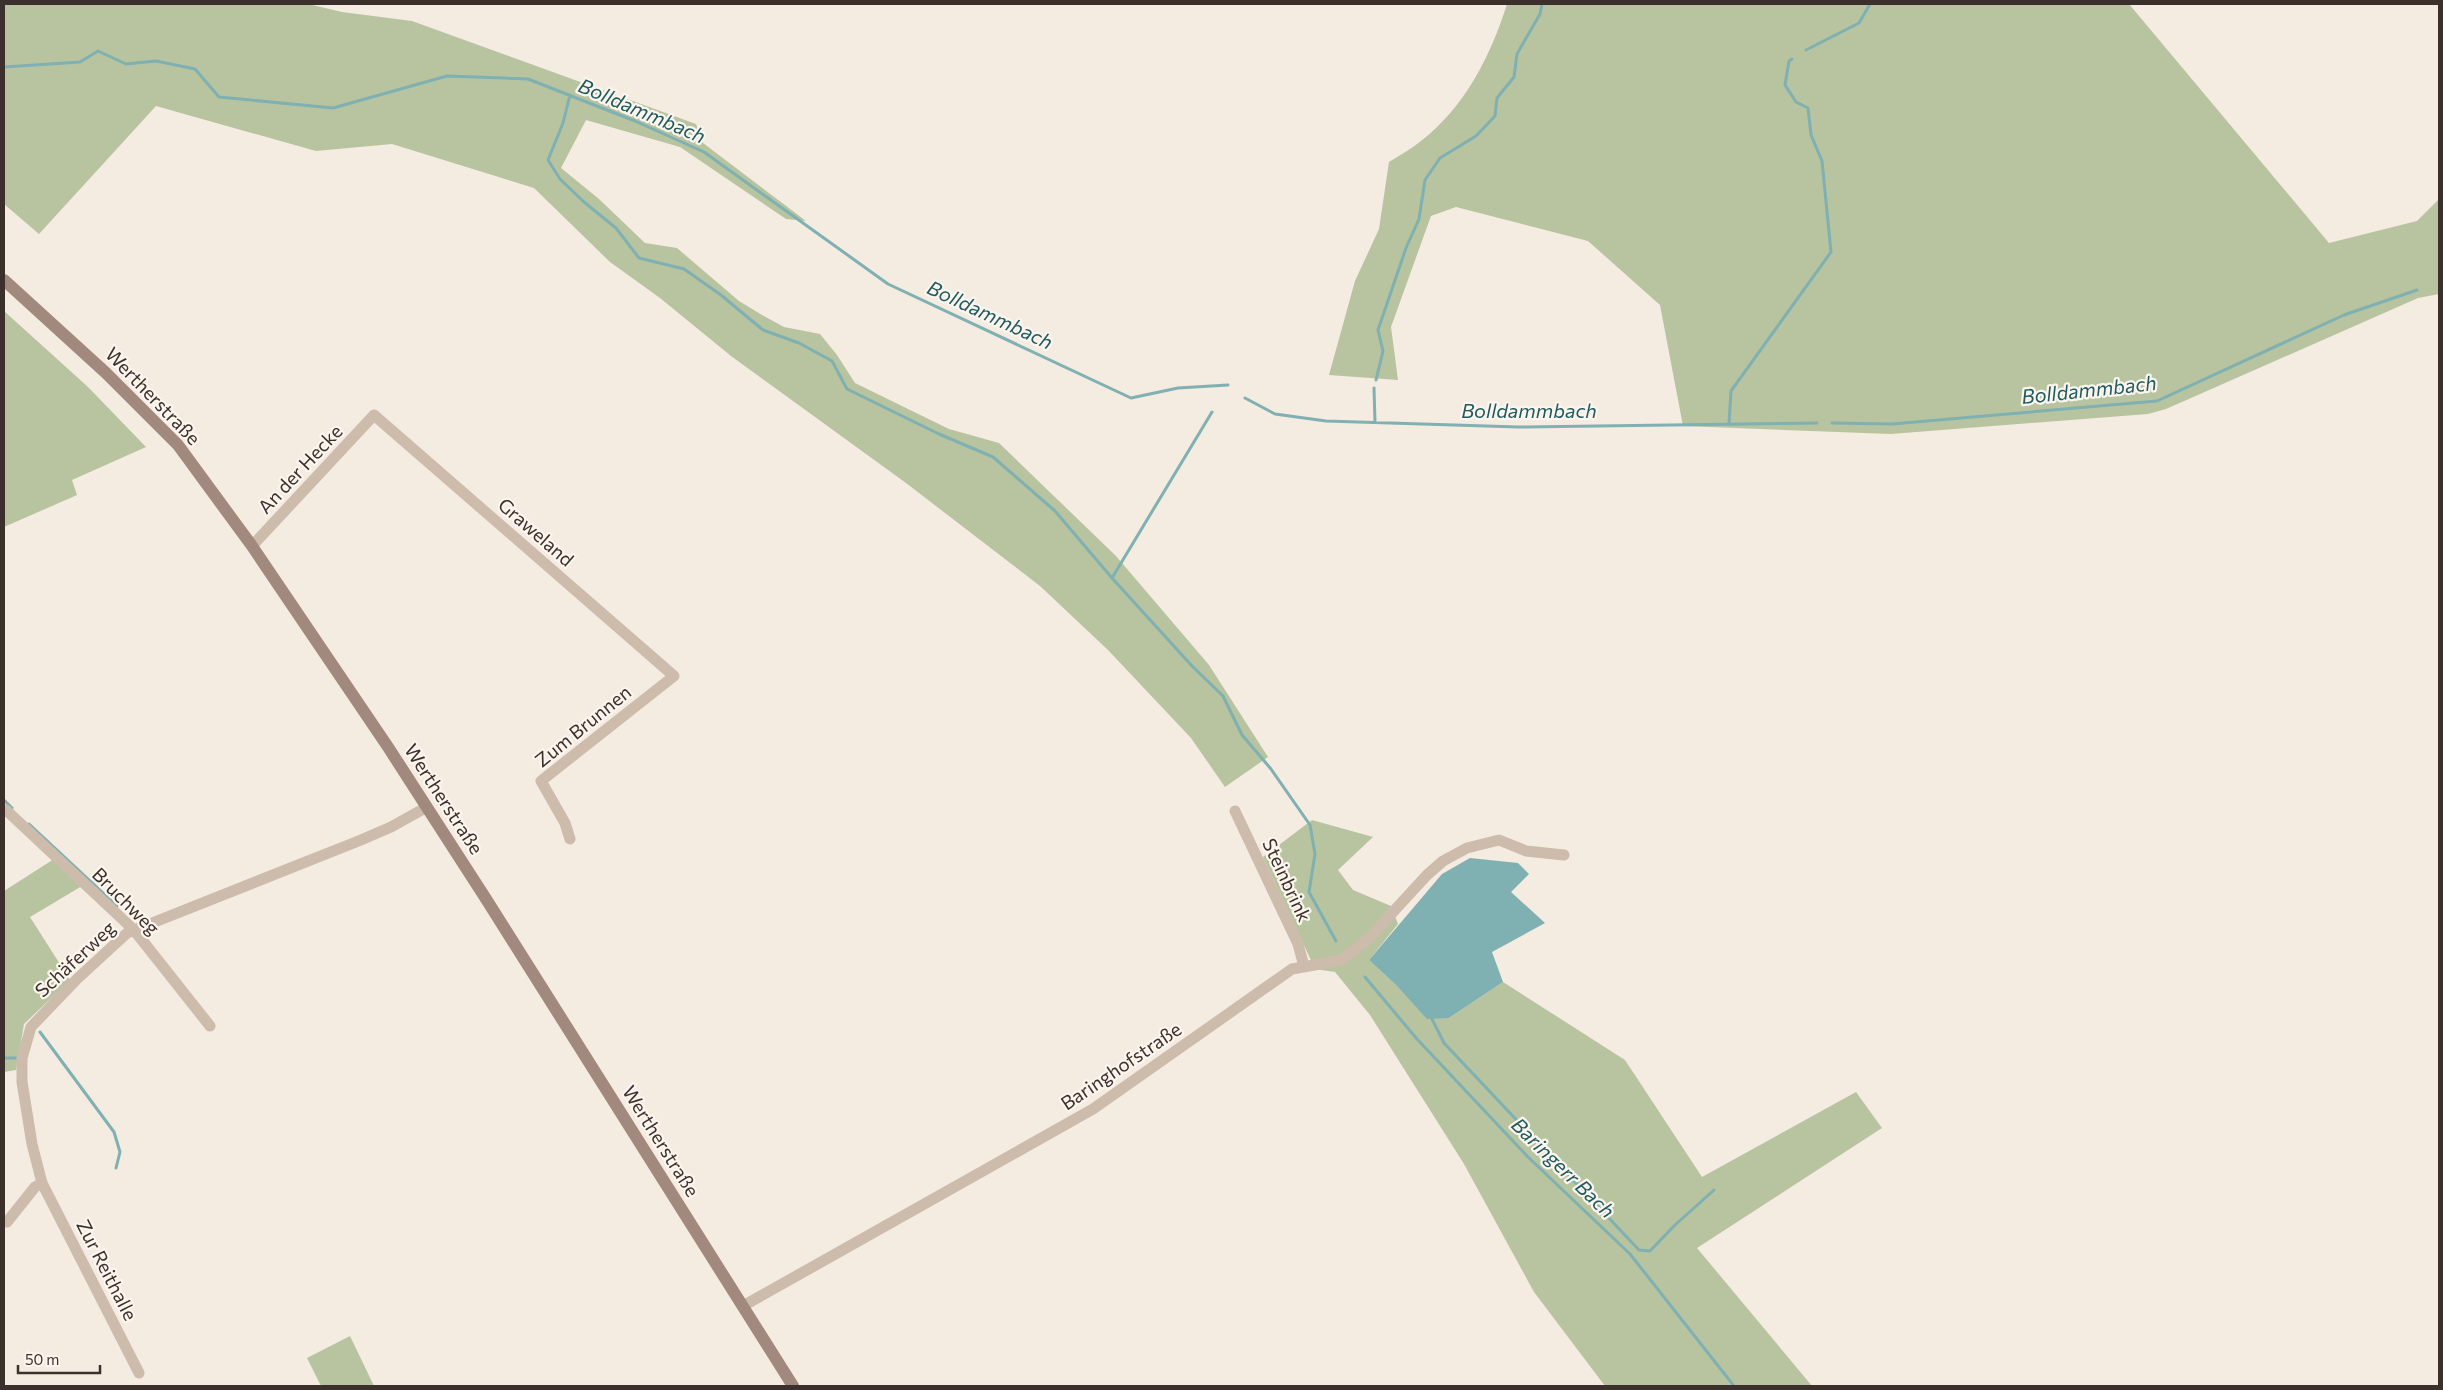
<svg xmlns="http://www.w3.org/2000/svg" width="2443" height="1390" viewBox="0 0 2443 1390" font-family="Commissioner,sans-serif">
  <style>
    .green { fill: #b8c4a0 }
    .water { fill: #7fb0b2 }
    .lines { fill: none; stroke-linecap: round; stroke-linejoin: round }
    .stream { stroke: #7fb0b2; stroke-width: 3 }
    .minor { stroke: #cdbbac; stroke-width: 11 }
    .secondary { stroke: #a18a7d; stroke-width: 12 }
    .labels { text-anchor: middle; stroke-width: 4.5; stroke-linejoin: round; paint-order: stroke }
    .street-label { font-size: 19px; fill: #3b302b; stroke: #fbf5ee }
    .water-label { font-size: 20px; font-style: italic; fill: #1f5a5e; stroke: #fbf5ee }
  </style>
  <rect width="100%" height="100%" fill="#f4ebe1"/>
  <path class="green" d="M4 4H308L342 12 412 21 696 124 703 143 806 221 786 219 680 147 586 120 561 168 599 199 645 243 677 248 739 301 762 315 784 327 820 334 837 355 855 383 949 429 999 443 1116 556 1209 665 1268 757 1225 787 1191 738 1108 650 1040 586 906 483 731 356 660 298 610 262 534 188 392 144 316 151 156 106 39 234 4 204Z
    M1507 4H2129L2329 243 2417 221 2439 199V294L2418 298 2166 409 2148 414 1891 434 1683 426 1660 305 1588 241 1456 207 1431 216 1391 327 1398 380 1329 375 1355 281 1379 229 1389 162C1400 155 1411 149 1421 141 1465 107 1491 55 1507 4Z
    M4 311 88 387 146 447 72 480 77 495 4 527Z
    M1312 820 1373 837 1338 870 1353 890 1391 906 1398 924 1369 960 1398 987 1449 1018 1503 982 1625 1060 1702 1177 1856 1092 1882 1128 1697 1248 1812 1386H1605L1534 1292 1464 1164 1370 1015 1335 972 1315 969 1263 857Z
    M54 859 82 886 30 917 70 980 24 1024 16 1070 4 1072V891Z
    M350 1336 374 1386H321L307 1358Z"/>
  <path class="water" d="M1470 858 1518 863 1529 874 1511 892 1545 923 1492 952 1503 982 1449 1018 1427 1019 1398 987 1369 960 1442 874Z"/>
  <g class="lines">
    <path class="stream" d="M1806 50 1859 23 1870 4
      M4 67 80 62 98 51 126 64 156 61 195 69 219 97 333 108 447 76 528 79 635 121 704 152 888 284 1131 398 1178 388 1228 385
      M570 95 563 123 548 160 560 179 584 202 616 228 639 258 684 269 721 295 763 330 799 343 832 361 847 389 939 434 993 457 1055 511 1112 578 1192 666 1223 696 1242 735 1271 769 1310 825 1315 854 1309 892 1336 941
      M1376 380 1383 351 1378 330 1406 248 1419 219 1425 180 1440 158 1476 136 1495 116 1497 98 1514 77 1517 54 1540 14 1542 4
      M1374 388 1375 422
      M1245 398 1275 414 1326 421 1518 427 1817 423
      M1729 423 1731 391 1831 252 1822 161 1811 135 1808 108 1796 102 1785 85 1789 61 1792 59
      M1832 423 1892 424 2157 401 2344 315 2417 290
      M1112 578 1212 412
      M4 800 12 808
      M29 824 117 906
      M1365 977 1417 1039 1528 1157 1630 1254 1734 1386
      M1432 1019 1444 1043 1639 1250 1650 1251 1675 1225 1714 1190
      M40 1032 114 1132 120 1152 116 1168
      M4 1058H18L19 1056"/>
    <path class="minor" d="M252 546 374 415 674 676 541 781 565 823 570 839
      M6 810 134 930 210 1026
      M1235 811 1298 944 1304 966
      M7 1222 35 1187 42 1183
      M743 1306 1093 1109 1292 969 1342 960 1370 937 1427 875 1443 861 1467 848 1499 840 1526 851 1564 855
      M139 1373 42 1183 32 1144 22 1082V1058L31 1027 77 979 127 933 361 840 391 827 427 807"/>
    <path class="secondary" d="M4 280 106 373 178 445 252 546 388 747 488 902 793 1386"/>
  </g>
  <g class="labels">
    <g class="street-label">
      <text transform="translate(153 396) rotate(46)" y="7">Wertherstraße</text>
      <text transform="translate(300 469) rotate(-47)" y="7">An der Hecke</text>
      <text transform="translate(536 532) rotate(41)" y="7">Graweland</text>
      <text transform="translate(583 726) rotate(-39)" y="7">Zum Brunnen</text>
      <text transform="translate(444 799) rotate(57)" y="7">Wertherstraße</text>
      <text transform="translate(1287 880) rotate(65)" y="7">Steinbrink</text>
      <text transform="translate(126 901) rotate(45)" y="7">Bruchweg</text>
      <text transform="translate(75 959) rotate(-43)" y="7">Schäferweg</text>
      <text transform="translate(1121 1066) rotate(-34)" y="7">Baringhofstraße</text>
      <text transform="translate(661 1141) rotate(58)" y="7">Wertherstraße</text>
      <text transform="translate(107 1270) rotate(63)" y="7">Zur Reithalle</text>
    </g>
    <g class="water-label">
      <text transform="translate(642 111) rotate(23)" y="7">Bolldammbach</text>
      <text transform="translate(990 315) rotate(25)" y="7">Bolldammbach</text>
      <text transform="translate(2089 390) rotate(-6)" y="7">Bolldammbach</text>
      <text x="1529" y="418">Bolldammbach</text>
      <text transform="translate(1563 1168) rotate(44)" y="7">Baringerr Bach</text>
    </g>
  </g>
  <rect width="2443" height="1390" fill="none" stroke="#3b302b" stroke-width="10"/>
  <path d="M18 1365v8h82v-8" fill="none" stroke="#3b302b" stroke-width="2.5"/>
  <text x="25" y="1365" font-size="15" fill="#3b302b" stroke="#fbf5ee" stroke-width="4" paint-order="stroke">50 m</text>
</svg>
